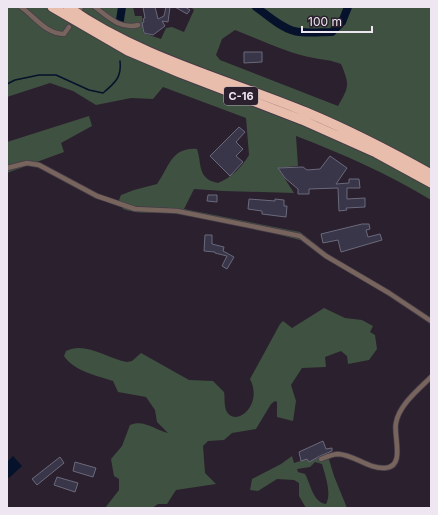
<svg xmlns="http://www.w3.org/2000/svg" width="438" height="515" viewBox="0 0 438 515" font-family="Inter,sans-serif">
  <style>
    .green { fill: #3f5140; fill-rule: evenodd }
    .water { fill: #06112b }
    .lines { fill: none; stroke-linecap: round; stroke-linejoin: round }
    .stream { stroke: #06112b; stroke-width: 1.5 }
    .river { stroke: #06112b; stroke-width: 8 }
    .building { fill: #383648; stroke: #6b697c }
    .minor-casing { stroke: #463c49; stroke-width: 6 }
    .motorway-casing { stroke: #463c49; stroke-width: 11 }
    .minor { stroke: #76645d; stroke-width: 4.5 }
    .motorway { stroke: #e8bdab; stroke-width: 9 }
    .labels { text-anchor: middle; stroke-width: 4; stroke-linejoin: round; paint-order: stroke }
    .shield { fill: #2b202e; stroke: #b4abb6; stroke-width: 1 }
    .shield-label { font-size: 11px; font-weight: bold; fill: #eee6f0 }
  </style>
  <rect width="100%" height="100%" fill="#2b202e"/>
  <path class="green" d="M7 7H133L135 16H142L143 33 161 39 166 28 172 27 184 32 194 10 191 7H431V200C388 174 343 154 296 136L298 166 278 168 294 193 223 191 194 189 184 209 300 232 318 246 314 249 304 241C262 231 219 218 175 213 157 212 141 215 123 209L119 200 121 195 134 190 157 184C169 168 171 147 197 149 202 164 197 179 218 183 231 178 242 167 249 155L246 118 163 87 153 99 131 98 96 105 73 91 50 83 7 97ZM235 30C261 40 287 53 314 58 324 60 331 60 341 64 350 85 349 87 338 106L220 60 216 55 222 39Z
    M89 116 92 126 61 143 64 152 7 173V142Z
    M324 308 345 318 362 320 373 326 370 332 375 335 377 349 369 360 348 364 347 356 341 351 325 357 326 367 302 368 291 385 296 401 293 421 277 417V402L275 401 271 404 256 429 232 433 224 440 208 441 203 446 205 473 216 484 176 490 167 504H158L152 508H105L119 490V479L114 476 111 459 122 446 130 425C143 419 156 430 168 433L157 422 155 410 146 397 118 392 113 381C97 376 74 371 64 356L66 351C85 341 108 359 127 362L132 361 141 353 189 380 213 381 224 392C225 397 224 405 226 410 234 429 264 406 250 379L280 324 283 321 292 328Z
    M327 453 334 476 347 508H306L299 496V483L294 480 277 479 258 491 250 490 252 479 281 464 292 456 294 463 307 459 309 462ZM315 462 322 464C325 475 332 493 326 504 313 503 310 482 305 474L298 472 297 469 310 467Z"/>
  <path class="water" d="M13 456 22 466 9 478 7 476V462Z"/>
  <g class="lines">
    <path class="stream" d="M7 84 15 80 39 75H56L89 90 103 93C115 83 122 77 120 61"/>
    <path class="river" d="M256 7C267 15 280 27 294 31 306 34 320 32 332 32L342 22 348 7
      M120 20 122 7"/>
  </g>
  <path class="building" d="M143 7H155L158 19 164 16 166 7H170L168 22 162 21 165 26 153 35 144 33 142 23 144 22 143 19 145 18Z
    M175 7H185L190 10 187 14Z
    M244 52H262V62L244 63Z
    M239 127 245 132 236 142 243 149 236 156 243 162 230 176 210 156Z
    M330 156 347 168 336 184 349 183V179H359L360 188H347V199L365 198V207L346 208 347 210 339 211 338 188 309 189V194H298V189L285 178 278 168 303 167 307 170 320 169Z
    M208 195H217V202L207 201Z
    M249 199 275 201V199L284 200V206H287L286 217 262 214V211L248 209Z
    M362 224H369L370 229 366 230 368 237 380 234 382 240 341 252 338 240 323 243 321 234Z
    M205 235H212V244L224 247 223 251 234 257 227 269 222 266 227 256 215 253V252L204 251Z
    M323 441 326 449 332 448V451L320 456 309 462 307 459 301 461 299 452Z
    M60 457 64 463 37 485 32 479Z
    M75 462 96 468 93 477 73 471Z
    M57 477 78 483 75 492 54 485Z"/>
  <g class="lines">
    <g class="minor-casing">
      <path id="minor" d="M21 7C35 17 46 34 64 34L69 27
        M95 7C108 17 121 30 138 25
        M80 9 81 7
        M7 168 27 163 39 165 97 196 135 209 177 211 300 236 326 256 389 293 431 321
        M321 459C326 457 333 454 338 454 355 455 368 469 385 468 406 467 393 435 396 423 399 405 419 389 431 377"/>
    </g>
    <g class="motorway-casing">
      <path id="motorway" d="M52 7 128 51 180 73 302 120 376 153 431 183
        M68 7C139 57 226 79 306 112 349 130 390 151 431 174"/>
    </g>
    <use href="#minor" class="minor"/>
    <use href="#motorway" class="motorway"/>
  </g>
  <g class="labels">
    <rect class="shield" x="224" y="87" width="34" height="18" rx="3"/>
    <g class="shield-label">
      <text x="241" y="100">C-16</text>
    </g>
  </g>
  <rect width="438" height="515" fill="none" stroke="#eee6f0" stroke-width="16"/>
  <path d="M302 26v6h70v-6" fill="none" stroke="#eee6f0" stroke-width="2"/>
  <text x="308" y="26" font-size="12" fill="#eee6f0" stroke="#2b202e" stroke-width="3" paint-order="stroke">100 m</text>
</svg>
